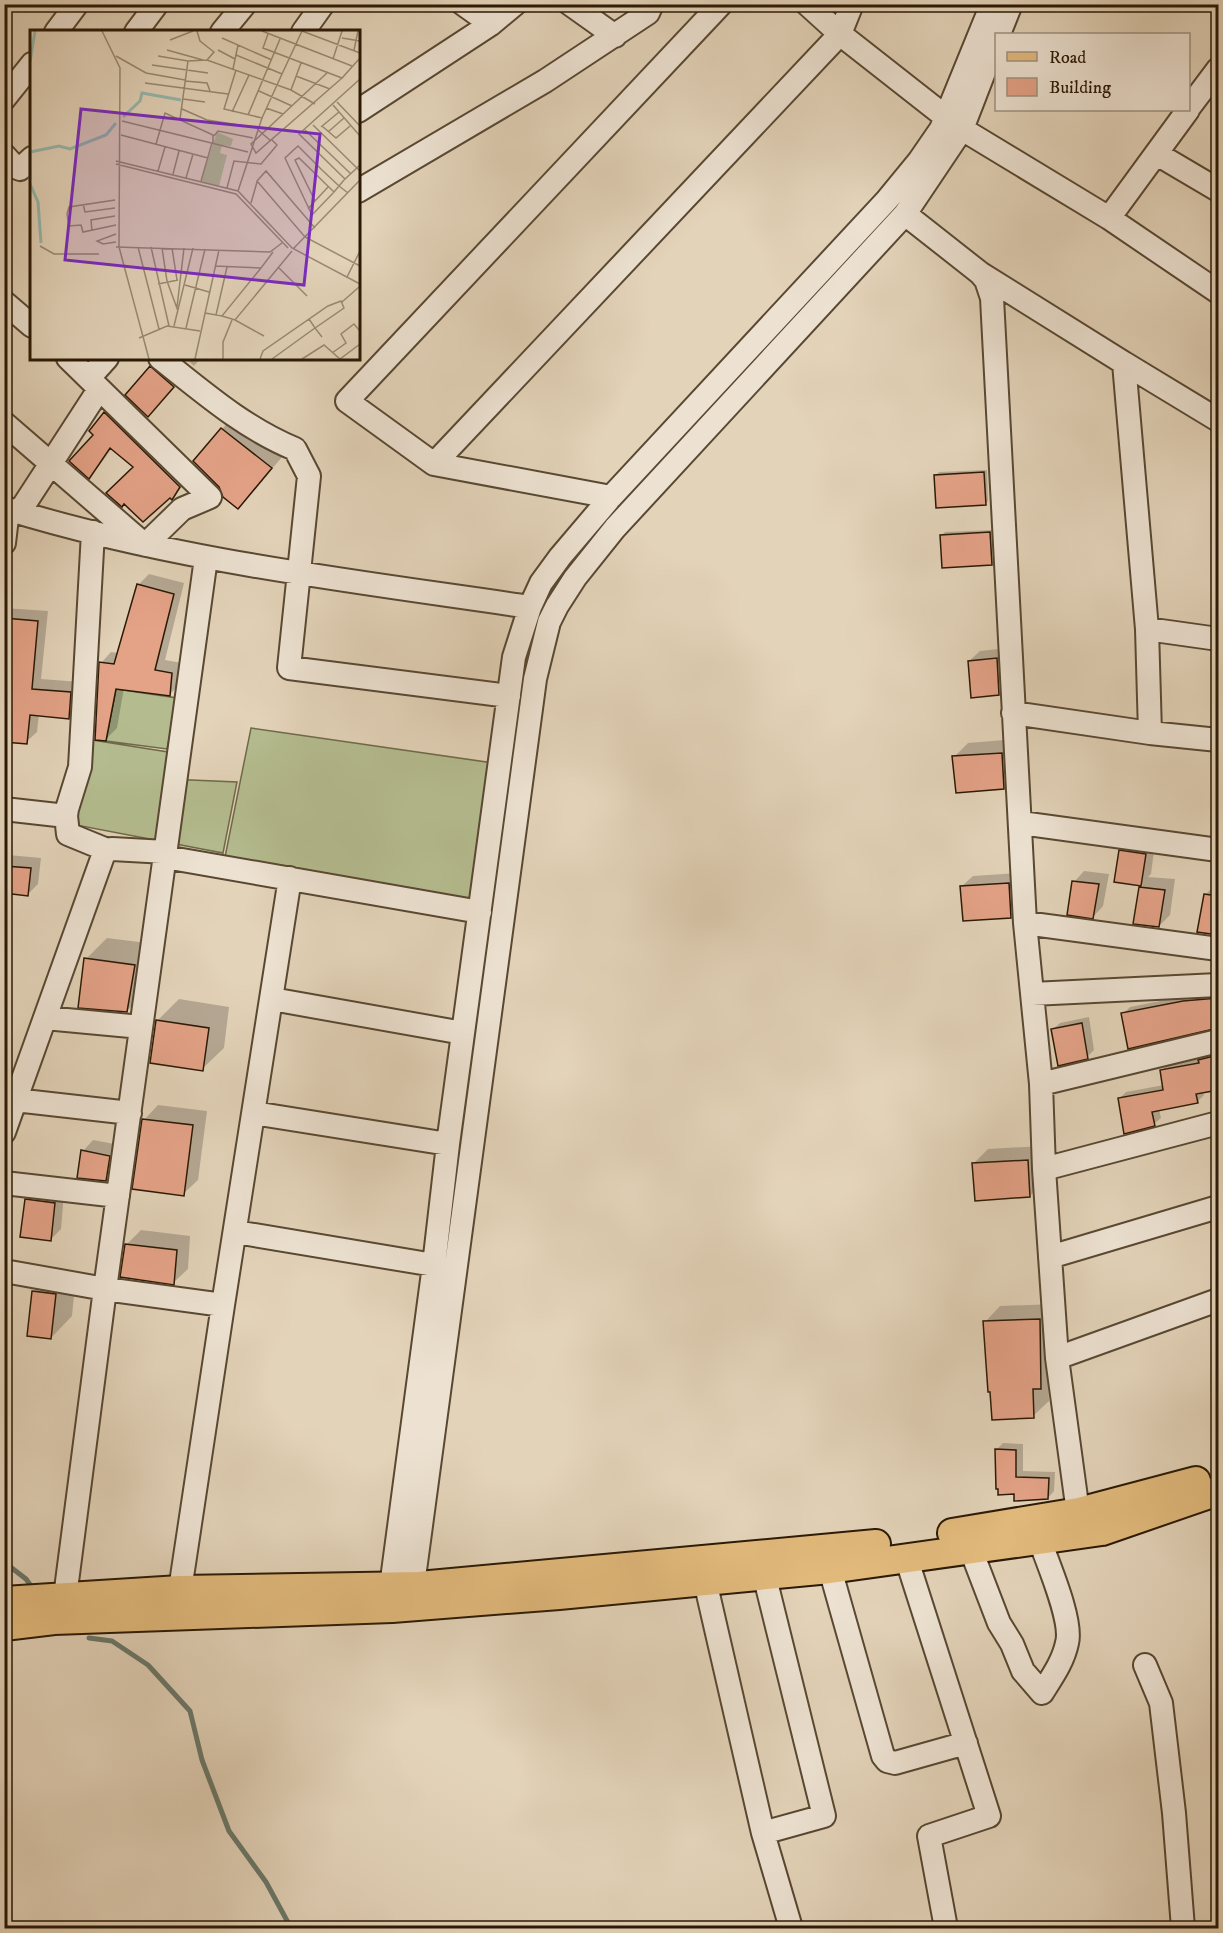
<svg xmlns="http://www.w3.org/2000/svg" width="1223" height="1933" viewBox="0 0 1223 1933" font-family="'IM FELL DW Pica',serif">
  <style>
    .garden { fill: #b4bc8f; stroke: #6f6a4a; stroke-width: 1.5 }
    .shadow { fill: #0003 }
    .lines { fill: none; stroke-linecap: round; stroke-linejoin: round }
    .stream { stroke: #6a786a; stroke-width: 5 }
    .building { fill: #e4a287; stroke: #2a1905; stroke-width: 1.5 }
    .minor-casing { stroke: #584832; stroke-width: 26 }
    .major-casing { stroke: #2a1905; stroke-width: 32 }
    .minor { stroke: #ede2d2; stroke-width: 22 }
    .major { stroke: #e2ba7c; stroke-width: 28 }
    .inset-river { fill: none; stroke: #95b8ae; stroke-width: 3 }
    .inset-road { fill: none; stroke: #998971; stroke-width: 1.5 }
    .view { fill: #7b2cbf; fill-opacity: 0.15; stroke: #7b2cbf; stroke-width: 3 }
    .inset-edge { fill: none; stroke: #2a1905; stroke-width: 3 }
  </style>
  <rect width="100%" height="100%" fill="#e3d3b9"/>
  <filter id="stains"><feTurbulence type="fractalNoise" baseFrequency=".00333" numOctaves="4"/><feColorMatrix values="0 0 0 0 .2 0 0 0 0 .09 0 0 0 0 .02 0 0 0 .5 -.17"/></filter>
  <radialGradient id="worn" r=".72"><stop offset=".6" stop-color="#630" stop-opacity="0"/><stop offset="1" stop-color="#630" stop-opacity=".3"/></radialGradient>
  <path class="garden" d="M116 689 177 698 167 749 106 741Z
    M251 728 500 764 480 912 223 867Z
    M86 739 168 752V779L237 782 223 853 76 825Z"/>
  <path class="shadow" d="M159 358 184 375 148 415 151 367Z
    M185 358H201L194 366Z
    M115 402 190 475 182 487 172 498 112 448 99 466 89 477 95 435 105 413Z
    M232 418 282 457 248 497 222 429Z
    M987 470 988 501 985 504 936 475 939 472Z
    M993 530 995 561 992 564 942 535 945 532Z
    M149 574 184 583 165 660 182 663 180 684 170 694 124 688 117 728 106 739 101 663 111 652 119 653 138 585Z
    M4 608 48 611 41 679 81 682 79 707 69 718 39 714 37 732 26 742 4 740Z
    M1008 648 1009 683 999 694 969 661 980 651Z
    M1016 739 1018 774 1004 788 954 757 968 743Z
    M1131 840 1155 843 1151 874 1148 877 1175 879 1170 915 1159 926 1140 888 1143 885 1116 881 1120 851Z
    M8 855 41 858 38 884 28 894 4 892V859Z
    M1084 871 1109 874 1103 906 1093 917 1074 882Z
    M1019 873 1021 906 1011 916 962 886 973 876Z
    M1216 884 1218 885V934L1199 931 1205 895Z
    M107 938 155 944 148 989 127 1011 86 959Z
    M1218 993V1026L1123 1014 1130 1007 1191 995Z
    M179 999 229 1007 224 1048 202 1069 157 1021Z
    M1089 1017 1094 1050 1087 1057 1053 1029 1060 1023Z
    M1218 1050V1088L1203 1091 1204 1095 1197 1102 1159 1109 1161 1118 1154 1124 1119 1099 1126 1092 1164 1085 1161 1071 1168 1064 1202 1058 1207 1053Z
    M158 1105 207 1111 198 1180 183 1194 144 1120Z
    M93 1140 120 1145 116 1169 106 1179 83 1151Z
    M1042 1146 1044 1181 1030 1196 974 1163 988 1149Z
    M37 1189 64 1193 61 1229 50 1240 26 1200Z
    M141 1230 190 1236 188 1269 173 1283 126 1245Z
    M55 1270 76 1273 72 1316 51 1338 34 1291Z
    M1055 1304V1372L1048 1379 1049 1401 1033 1416 992 1390 985 1322 1000 1306Z
    M1003 1443 1023 1444V1471L1055 1472 1054 1491 1048 1498 1015 1492 996 1450Z"/>
  <g class="lines">
    <path class="stream" d="M4 1562 26 1579 31 1586
      M89 1638 112 1641 148 1665 190 1711 202 1760 229 1831 266 1882 291 1928"/>
  </g>
  <path class="building" d="M150 366 174 387 148 417 125 395Z
    M104 412 180 487 172 500 170 498 143 522 124 504 122 507 106 493 133 467 110 448 89 479 69 461 93 435 89 431Z
    M221 428 272 468 238 509 223 497 219 487 193 461Z
    M984 472 986 505 936 508 934 475Z
    M990 532 992 565 942 568 940 535Z
    M137 584 174 594 155 670 172 673 170 696 116 689 106 741 95 740 99 662 114 664Z
    M4 618 38 621 32 689 71 692 69 719 30 715 27 744 4 742Z
    M997 658 999 695 971 698 968 661Z
    M1002 753 1004 789 956 793 952 756Z
    M1119 850 1146 854 1141 886 1114 882Z
    M4 866 31 868 28 896 4 893Z
    M1072 881 1099 884 1093 919 1067 915Z
    M1009 883 1011 918 963 921 960 886Z
    M1139 887 1165 890 1159 927 1133 924Z
    M1204 894 1218 896V935L1197 932Z
    M84 958 135 965 127 1012 78 1008Z
    M1218 998V1028L1128 1049 1121 1013 1183 1001Z
    M156 1020 209 1028 203 1071 150 1063Z
    M1082 1023 1088 1059 1058 1066 1051 1029Z
    M1218 1055V1090L1196 1094 1198 1103 1152 1112 1155 1126 1124 1134 1118 1098 1163 1090 1160 1070 1199 1063 1198 1060Z
    M142 1119 193 1125 184 1196 132 1189Z
    M81 1150 110 1156 106 1181 77 1178Z
    M1028 1160 1030 1197 975 1201 972 1163Z
    M25 1199 55 1203 51 1241 20 1237Z
    M125 1244 177 1250 174 1285 120 1277Z
    M32 1291 56 1294 51 1339 27 1336Z
    M1040 1319 1041 1389H1033L1034 1418 992 1420 990 1392H988L983 1321Z
    M995 1449 1016 1450V1477L1049 1478 1048 1499 1014 1501V1494L998 1495V1489H996Z"/>
  <g class="lines">
    <g class="minor-casing">
      <path id="minor" d="M463 4 491 24
        M570 4 615 36
        M721 4 347 401 434 464 840 34 852 4
        M807 4 840 34 947 118
        M56 32 77 4
        M136 32 157 4
        M222 32 245 4
        M303 32 323 4
        M999 34 1011 4
        M4 99 32 64
        M1188 109 1218 69
        M358 111 491 24 515 4
        M962 129 1109 218 1218 292
        M1157 154 1218 190
        M4 155 15 167 20 169 32 158
        M358 191 545 81 648 13 652 4
        M905 214 980 273 986 280 992 298 1025 923 1041 1084 1044 1169 1057 1358 1080 1527
        M1109 218 1188 110
        M980 273 1124 363
        M4 302 32 326
        M160 358C203 392 244 428 295 449L309 476 289 668 509 696
        M89 378 107 358
        M4 423 145 545 182 509 210 497 68 358
        M434 464 611 497
        M4 508C175 561 354 581 530 607
        M20 511 96 394 97 388
        M93 532 80 767 67 809 66 816 68 834 107 850
        M4 543 8 509
        M1147 629 1218 639
        M1013 713 1150 733 1218 740
        M1150 733 1147 629 1124 363 1218 420
        M4 809 66 816
        M1021 823 1218 850
        M165 857 480 912
        M1025 923 1218 949
        M1032 994 1218 985
        M272 999 463 1033
        M45 1018 141 1027
        M1041 1084 1218 1041
        M15 1100 130 1113
        M254 1113 448 1144
        M4 1132 104 853 112 849 166 852
        M1044 1169 1218 1123
        M4 1183 118 1196
        M236 1232 434 1265
        M1050 1257 1218 1207
        M4 1271 105 1289 223 1305
        M1057 1358 1218 1300
        M971 1550 999 1623 1012 1644 1023 1671 1042 1693C1052 1677 1063 1662 1067 1643 1073 1621 1048 1564 1040 1541
        M906 1557 989 1816 929 1836 946 1928
        M830 1569 883 1756 887 1761 895 1763 966 1743
        M705 1581 763 1833 791 1928
        M180 1590 223 1305 290 878
        M65 1597 105 1289 206 558
        M414 1602 413 1585 535 679 549 622 557 606 575 578 615 528 905 214 962 129 996 41
        M392 1603 391 1587 434 1265 448 1144 514 657 530 607 541 583 560 557 611 497 887 200 919 161 941 129 992 4
        M1145 1665 1161 1703 1174 1813 1183 1928
        M763 1833 824 1816 764 1574"/>
    </g>
    <g class="major-casing">
      <path id="major" d="M952 1533 1079 1512 1196 1481
        M4 1601 180 1590 419 1586 876 1544
        M4 1626 54 1620 392 1608 559 1595 830 1569 1102 1531 1218 1491"/>
    </g>
    <use href="#minor" class="minor"/>
    <use href="#major" class="major"/>
  </g>
  <g transform="translate(30 30)">
    <rect width="330" height="330" fill="#e3d3b9"/>
    <path d="M187 102 203 109 201 116 192 115 190 123 197 125 189 156 171 151Z" fill="#b4bc8f"/>
    <path class="inset-river" d="M0 32 5 1M93 87 110 71 112 63 151 70M0 150V122L29 116 40 119 76 105 86 93M0 154 8 172 11 213"/>
    <path class="inset-road" d="M72 1 90 38 89 217 119 329M167 1 170 11 184 22 177 30M232 1 322 36M272 1 330 23M238 4 233 18 312 48 330 28M192 8 242 30M312 8 330 11M140 10 163 1M137 20 173 30M188 20 205 29M324 20 328 1M86 26 116 43 155 50M128 26 158 31M303 29 312 1M122 35 178 43M203 39 208 15M206 40 194 79 232 88 252 44 206 25M298 42 221 114 226 123 312 48M252 44 272 1M266 46 300 59M155 51 177 53 180 61M115 53 198 64M261 60 271 33M229 61 262 76M153 69 175 72M307 72 330 96M303 75 330 106M236 78 253 84M152 79 177 90 227 98M202 82 219 45M218 85 250 9M150 89 158 31 177 30 261 60 285 74M92 91 218 122M283 95 330 141M292 96 306 108 320 96M291 97 309 82M227 99 241 111M275 100 321 144M298 102 314 88M91 105 178 128M184 106 188 101 223 108M126 114 135 83 183 105V113M86 131 208 161 262 218 330 254M86 134 206 164 258 218M128 141 135 117M143 144 149 121M156 148 163 124M315 149 269 104 330 49M171 151 182 113M197 158 204 131 231 134 247 115 242 110M208 161 232 88M318 163 309 156 292 140 268 116 255 128 282 185 304 162 314 150 330 135M85 170 39 177 37 184 39 196 51 195 53 202 86 195M285 171 298 157M221 173 227 152M53 174 55 182 85 178M278 179 285 171 265 130 269 128 304 162M285 198 236 141 227 151 275 207 330 236M62 201 61 190 85 186M86 204 67 211 73 214 86 212M10 216 24 224H69M86 217 240 222 252 213M108 217 129 299M121 217 139 296M132 218 137 251 148 281M142 218 147 250M263 219 330 150M231 238 243 222M249 238 277 266M317 247 330 221M128 254 148 250M155 255 179 262M312 272 329 257M147 277 154 218M175 283 192 286 231 238 185 236M186 285 197 237M192 286 205 290 262 221M205 290 234 306M144 296 163 218M156 298 175 219M109 308 137 296 170 301M302 323 316 313 311 304 324 294 330 301M165 329 189 220M193 329V312L202 290M230 329 233 321 298 276 311 271 314 278 285 298 279 289M242 329 285 298 292 307M272 329 294 315 310 329 330 314"/>
    <path class="view" d="M51 79 290 104 274 255 35 230Z"/>
    <rect width="330" height="330" class="inset-edge"/>
  </g>
  <rect width="1223" height="1933" fill="none" stroke="#e3d3b9" stroke-width="24"/>
  <rect x="6" y="6" width="1211" height="1921" fill="none" stroke="#2a1905" stroke-width="3"/>
  <rect x="12" y="12" width="1199" height="1909" fill="none" stroke="#2a1905" stroke-width="1.5"/>
  <rect x="995" y="33" width="195" height="78" fill="#ede2d2" stroke="#9f9280" stroke-width="1.5"/>
  <rect x="1007" y="52" width="30" height="9" fill="#e2ba7c" stroke="#9f9280" stroke-width="1.5"/>
  <text x="1049" y="63" font-size="18" fill="#2a1905">Road</text>
  <rect x="1007" y="78" width="30" height="18" fill="#e4a287" stroke="#9f9280" stroke-width="1.5"/>
  <text x="1049" y="93" font-size="18" fill="#2a1905">Building</text>
  <rect width="100%" height="100%" filter="url(#stains)"/>
  <rect width="100%" height="100%" fill="url(#worn)"/>
</svg>
